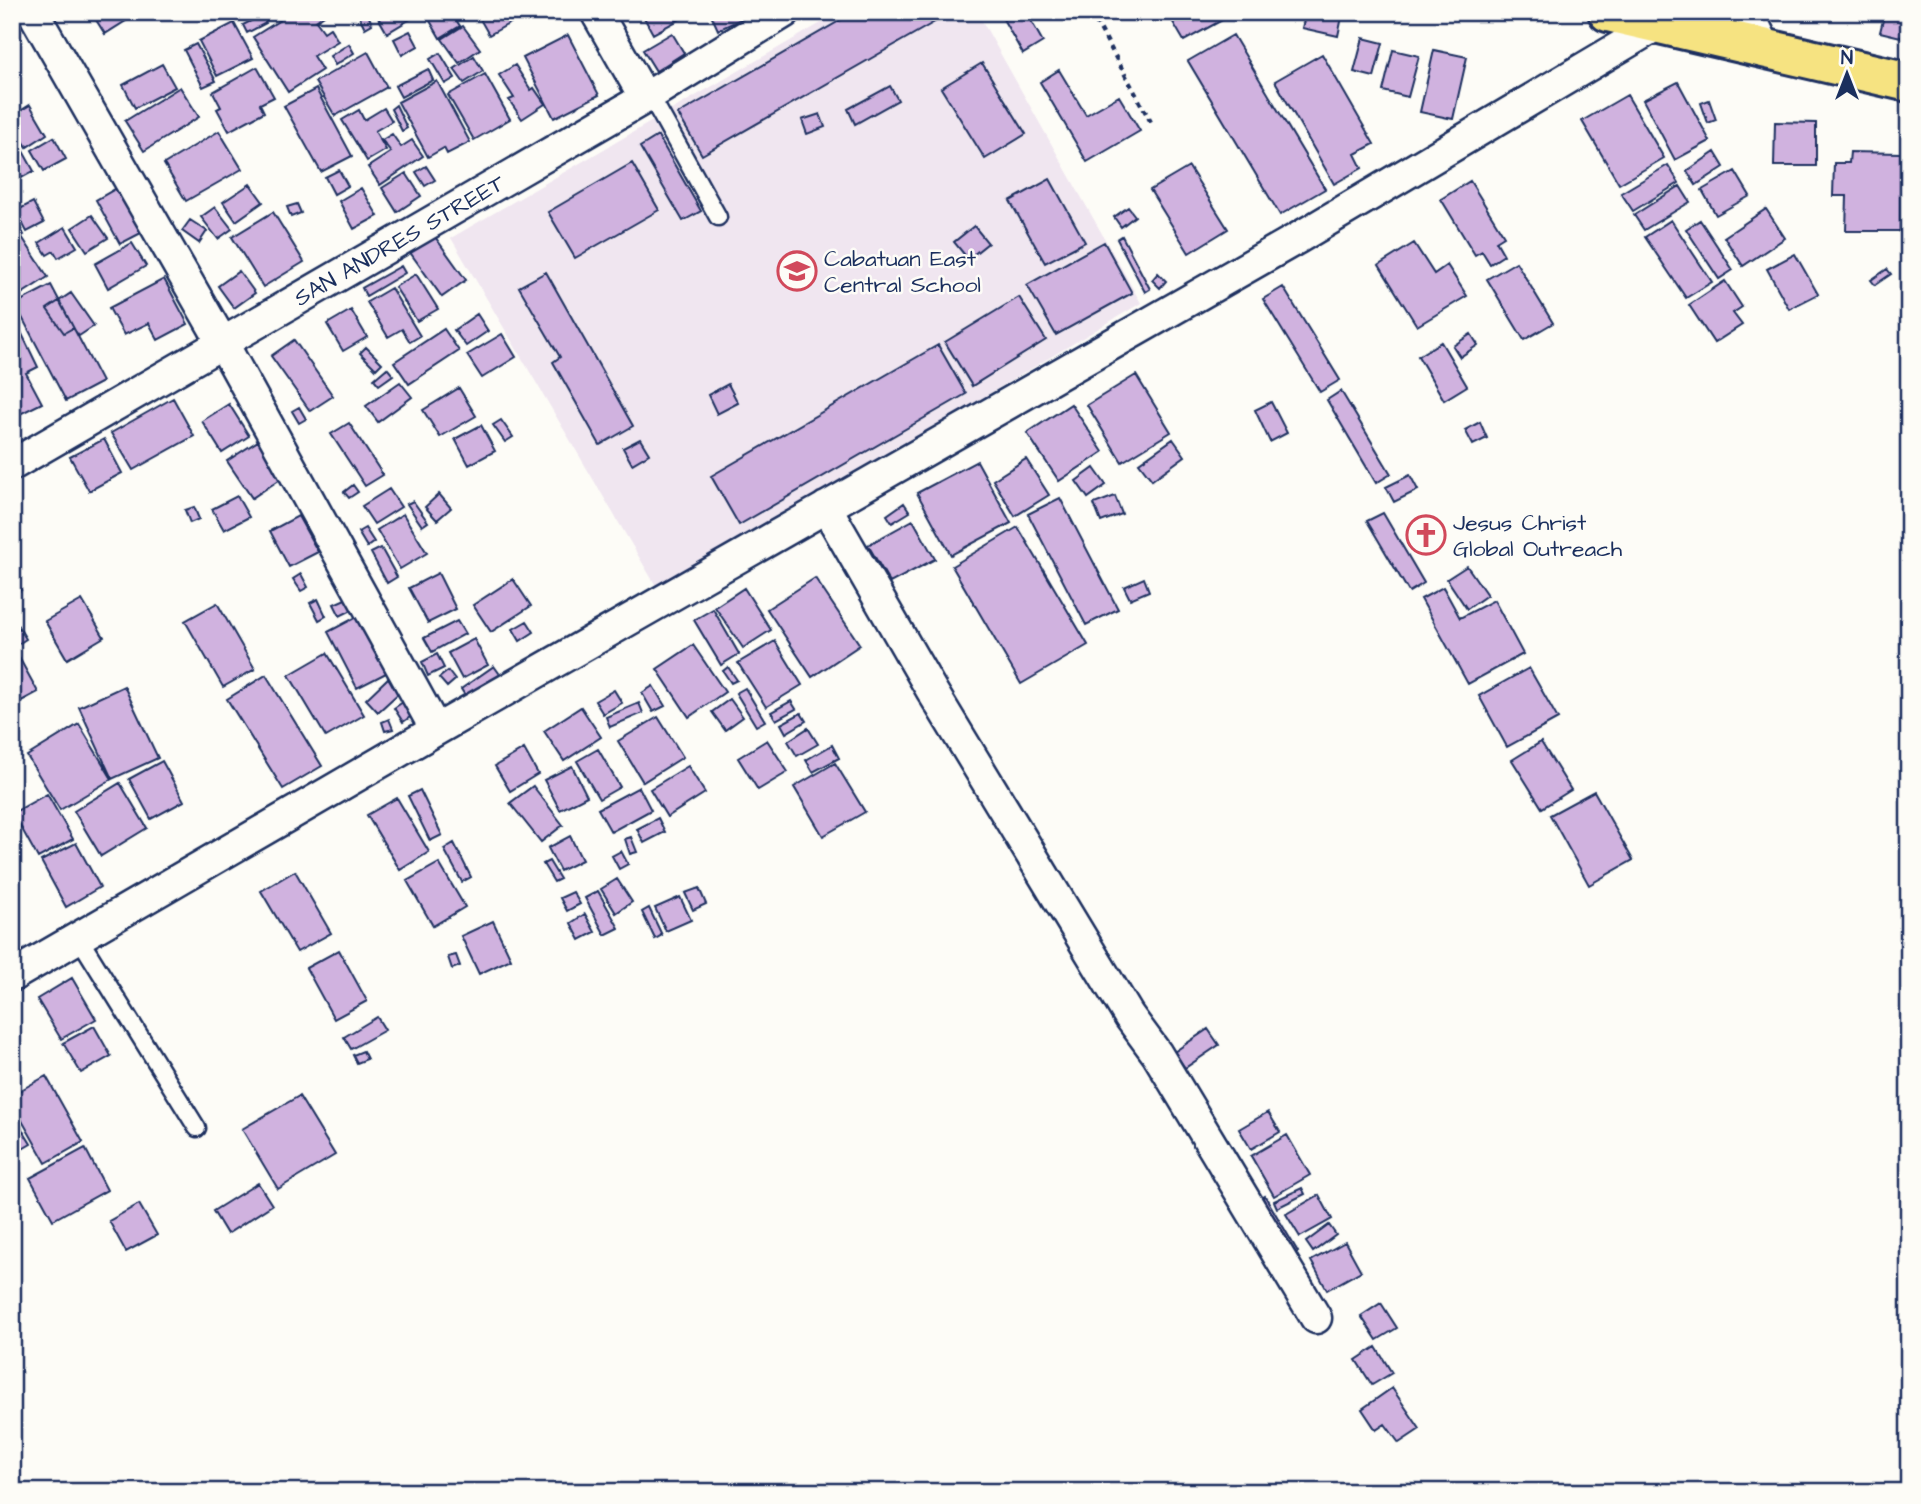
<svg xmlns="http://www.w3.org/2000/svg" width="1921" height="1504" viewBox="0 0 1921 1504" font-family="'Architects Daughter',sans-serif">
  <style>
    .built { fill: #f0e6f0 }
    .building { fill: #d0b2df; stroke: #1b2f5e; stroke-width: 2 }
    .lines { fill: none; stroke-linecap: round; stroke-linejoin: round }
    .lane-casing { stroke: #1b2f5e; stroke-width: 21 }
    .street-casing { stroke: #1b2f5e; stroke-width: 35 }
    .highway-casing { stroke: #1b2f5e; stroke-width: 44 }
    .path { stroke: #1b2f5e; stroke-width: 4.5; stroke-dasharray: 5 5; stroke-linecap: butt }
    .lane { stroke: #fdfcf7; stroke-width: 16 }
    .street { stroke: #fdfcf7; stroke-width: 30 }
    .highway { stroke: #f6e381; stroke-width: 38 }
    .labels { text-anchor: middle; stroke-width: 5; stroke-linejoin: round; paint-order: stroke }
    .street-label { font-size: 23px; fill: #1b2f5e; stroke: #fdfcf7 }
    .poi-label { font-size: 23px; fill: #1b2f5e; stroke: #fdfcf7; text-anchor: start }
  </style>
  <rect width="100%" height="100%" fill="#fdfcf7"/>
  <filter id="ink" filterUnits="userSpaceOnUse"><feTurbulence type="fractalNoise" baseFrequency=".0143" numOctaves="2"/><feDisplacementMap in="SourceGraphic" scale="14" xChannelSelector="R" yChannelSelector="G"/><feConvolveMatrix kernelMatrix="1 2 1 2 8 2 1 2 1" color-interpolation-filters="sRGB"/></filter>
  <g filter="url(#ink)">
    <path class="built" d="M840 12H977L1141 303 659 591 451 238Z"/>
    <path class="building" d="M91 12H140L105 34Z
      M293 12H322L324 15 316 21 324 32 330 28 338 41 313 56 322 70 288 92 253 37Z
      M357 12H367L372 24 365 28Z
      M375 12H422L387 33Z
      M440 12H451L460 26 440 38 429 19Z
      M476 12H516L519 18 489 35Z
      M641 12H693L653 34Z
      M710 12H756L718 30Z
      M855 12H936L940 19 702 155 678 114Z
      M999 12H1026L1043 42 1023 54Z
      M1167 12H1220L1224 19 1184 41Z
      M1306 12H1343L1338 36 1302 28Z
      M1885 12H1909V39L1880 32Z
      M262 15 266 23 247 33 243 25Z
      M234 23 253 58 217 76 199 41Z
      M463 26 480 49 459 63 442 39Z
      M410 31 418 46 402 55 394 39Z
      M672 33 684 53 656 71 643 50Z
      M568 35 599 95 554 118 523 58Z
      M1233 35 1325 189 1280 215 1188 61Z
      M1363 38 1383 43 1374 77 1354 72Z
      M196 44 216 81 203 87 184 50Z
      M349 44 354 53 335 65 330 56Z
      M1393 50 1419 56 1408 97 1383 91Z
      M1434 50 1467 57 1453 119 1420 112Z
      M368 52 387 87 335 116 315 82Z
      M440 53 455 78 445 84 430 59Z
      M1322 54 1374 144 1355 154 1362 168 1334 184 1275 81Z
      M474 56 483 71 464 83 454 69Z
      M982 63 1026 134 985 159 941 88Z
      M162 64 175 87 135 108 123 85Z
      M515 65 531 90 534 88 545 104 522 119 509 100 514 98 499 75Z
      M257 67 274 97 260 104 264 112 229 131 217 109 221 107 213 92Z
      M428 69 433 80 401 97 395 86Z
      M1059 70 1086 115 1119 96 1140 131 1087 162 1040 82Z
      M485 74 510 119 474 140 448 95Z
      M437 81 470 142 447 154 444 148 428 157 398 102Z
      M1678 82 1710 141 1675 160 1643 100Z
      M890 86 898 100 855 124 848 109Z
      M180 87 199 117 144 151 125 121Z
      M316 89 352 156 321 172 284 106Z
      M1627 95 1664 158 1619 184 1582 121Z
      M1709 100 1716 120 1708 123 1701 103Z
      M30 105 47 134 27 147 12 123V116Z
      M396 105 407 128 402 131 391 109Z
      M384 108 392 121 375 131 386 150 367 161 342 120 359 110 364 120Z
      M820 114 825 127 807 134 802 120Z
      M1775 122 1816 123V166H1774Z
      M12 131 34 171 12 183Z
      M219 131 242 169 186 201 164 164Z
      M392 134 401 147 412 140 423 156 380 185 368 167 391 152 382 140Z
      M658 136 701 211 683 221 640 147Z
      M54 137 66 159 44 171 32 150Z
      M1715 152 1724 167 1696 185 1687 171Z
      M1850 152 1901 153 1900 231H1846L1847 196H1833L1834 163H1849Z
      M632 163 659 210 575 258 548 212Z
      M1668 165 1679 183 1633 211 1621 193Z
      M426 166 435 180 425 186 416 172Z
      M1189 167 1228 229 1189 253 1150 190Z
      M339 170 348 186 334 194 325 177Z
      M1735 171 1750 196 1716 215 1702 190Z
      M406 173 421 196 397 212 382 188Z
      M1050 179 1085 242 1045 263 1010 201Z
      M1470 181 1504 236 1496 241 1504 255 1490 264 1482 251 1475 255 1441 199Z
      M250 184 263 202 236 221 223 202Z
      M1680 186 1690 202 1644 230 1634 215Z
      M117 188 141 233 120 244 96 200Z
      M361 188 378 216 354 229 339 201Z
      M33 202 44 223 27 232 16 211Z
      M297 204 301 213 291 217 287 207Z
      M215 207 232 229 218 239 201 217Z
      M1128 207 1135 216 1121 227 1114 217Z
      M1766 209 1785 238 1743 266 1724 237Z
      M273 212 304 262 263 287 232 237Z
      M12 215 24 235 12 242Z
      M92 215 108 238 87 251 72 228Z
      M190 220 207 231 199 243 182 231Z
      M1671 220 1712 282 1686 298 1645 237Z
      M1700 220 1733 270 1719 279 1686 229Z
      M974 226 988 243 968 259 954 242Z
      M65 227 77 247 58 258 54 251 47 255 39 243Z
      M433 234 466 280 442 297 409 251Z
      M1122 236 1150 289 1145 292 1117 239Z
      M22 237 48 277 12 300V243Z
      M1104 242 1132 293 1056 335 1027 285Z
      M132 243 146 266 108 288 95 264Z
      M1414 243 1434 274 1447 265 1467 296 1417 326 1379 265Z
      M1795 254 1818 294 1789 309 1767 269Z
      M1516 262 1553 323 1524 340 1487 279Z
      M401 266 405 273 366 296 362 288Z
      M1887 269 1891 274 1875 285 1871 280Z
      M239 271 255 293 234 308 218 286Z
      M546 272 633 426 600 445 553 362 560 357 519 287Z
      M1158 273 1166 281 1160 288 1152 280Z
      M416 274 438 309 417 321 395 287Z
      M164 279 188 324 158 340 149 323 124 335 109 308Z
      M1725 281 1742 307 1733 313 1742 325 1714 343 1689 305Z
      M51 285 102 382 66 401 15 304Z
      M1283 287 1340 380 1320 392 1263 299Z
      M391 288 420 336 410 342 402 329 388 337 367 302Z
      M71 293 94 326 79 336 73 328 64 333 47 309Z
      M1019 297 1046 340 972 386 945 342Z
      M351 310 367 337 343 351 327 324Z
      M477 314 488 331 466 346 454 330Z
      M444 329 459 351 409 384 394 362Z
      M21 332 38 367 26 373 42 403 12 418V336Z
      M502 334 516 357 482 378 467 355Z
      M1471 334 1478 345 1460 357 1453 346Z
      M294 340 333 396 310 411 271 356Z
      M1441 342 1467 386 1444 400 1418 356Z
      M938 345 966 394 739 525 711 476Z
      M366 347 382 363 376 369 360 353Z
      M387 368 393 375 379 385 374 379Z
      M1136 375 1171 432 1122 462 1087 405Z
      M400 382 412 397 378 422 366 406Z
      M728 384 738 403 717 414 708 395Z
      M459 388 476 416 440 437 423 410Z
      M1341 391 1391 474 1376 483 1327 400Z
      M173 398 194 436 133 470 111 433Z
      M1271 402 1287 433 1270 442 1255 410Z
      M229 404 249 436 222 453 202 421Z
      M1071 404 1103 452 1059 481 1027 433Z
      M299 407 306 419 299 423 292 411Z
      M501 420 513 437 505 442 493 425Z
      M1480 422 1487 438 1473 445 1465 430Z
      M349 423 383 475 365 486 331 434Z
      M481 425 495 451 469 465 455 439Z
      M104 439 122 473 89 491 70 457Z
      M640 439 649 454 632 464 623 448Z
      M1173 439 1185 456 1152 480 1139 463Z
      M258 441 282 478 252 498 227 461Z
      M1026 459 1049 495 1015 516 993 480Z
      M977 461 1011 523 951 555 917 493Z
      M1094 468 1106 485 1088 498 1076 481Z
      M1410 475 1418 490 1394 502 1386 487Z
      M353 485 358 492 349 498 344 492Z
      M389 489 401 507 374 524 362 506Z
      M439 494 451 508 437 520 425 507Z
      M237 496 249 517 224 530 212 509Z
      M1115 496 1122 514 1101 522 1094 504Z
      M1060 498 1118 609 1086 625 1028 514Z
      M413 501 428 522 422 526 407 504Z
      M904 503 910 512 892 523 887 515Z
      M194 507 199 519 190 523 185 510Z
      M1383 513 1424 583 1409 592 1367 521Z
      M403 514 427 553 400 569 377 530Z
      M298 516 318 552 289 567 270 531Z
      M913 520 935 559 890 583 868 545Z
      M1018 527 1088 645 1021 684 952 566Z
      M365 528 374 542 367 547 358 532Z
      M381 548 397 577 387 583 371 553Z
      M1467 566 1487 595 1467 609 1447 579Z
      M438 573 456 609 428 623 409 588Z
      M12 574 21 590 12 595Z
      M301 574 308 587 301 591 293 579Z
      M815 578 860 645 812 677 767 609Z
      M1144 578 1149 591 1130 599 1124 587Z
      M513 579 531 606 491 632 473 605Z
      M1443 587 1460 618 1494 600 1523 654 1468 684 1421 599Z
      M744 588 771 630 743 648 715 607Z
      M352 596 358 607 340 616 334 604Z
      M318 599 326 616 319 620 310 603Z
      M82 600 104 637 67 659 45 621Z
      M217 603 255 669 223 687 185 621Z
      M713 609 739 654 721 665 694 620Z
      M362 614 392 670 357 688 328 632Z
      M12 616 26 639 12 648Z
      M457 621 465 634 432 652 424 638Z
      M527 621 534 632 520 641 513 629Z
      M474 639 488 665 462 679 448 653Z
      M775 641 802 685 766 707 738 663Z
      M693 645 725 692 689 717 657 669Z
      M16 652 38 692 12 706V654Z
      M327 653 364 715 326 737 289 675Z
      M437 654 444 668 428 676 422 662Z
      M494 666 504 680 470 703 461 689Z
      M728 667 737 680 731 683 723 671Z
      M1529 668 1558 719 1507 747 1479 696Z
      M448 671 455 680 447 687 439 678Z
      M266 675 322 766 283 789 227 699Z
      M388 678 401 691 378 712 366 699Z
      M124 686 158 758 112 779 79 707Z
      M653 686 665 706 653 712 642 693Z
      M745 688 765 721 756 726 736 693Z
      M614 690 622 703 603 714 595 701Z
      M730 699 743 717 725 730 712 712Z
      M791 701 796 709 776 720 771 712Z
      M403 702 413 715 403 722 394 708Z
      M639 703 643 713 610 727 606 717Z
      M581 707 601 737 564 761 544 731Z
      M801 713 806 721 786 733 781 724Z
      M658 717 683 757 643 782 618 741Z
      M389 719 393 729 385 731 382 722Z
      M79 724 112 779 60 810 27 756Z
      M808 728 818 744 797 756 788 741Z
      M767 740 788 772 758 790 738 758Z
      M1541 742 1571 790 1542 808 1512 760Z
      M832 745 839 758 813 772 806 760Z
      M524 749 538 774 510 791 495 766Z
      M598 749 620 787 599 799 577 761Z
      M162 761 184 801 151 819 129 779Z
      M835 763 865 812 823 836 794 787Z
      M572 766 587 796 560 810 544 780Z
      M688 766 705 793 667 817 650 789Z
      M120 783 147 828 101 856 74 811Z
      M533 786 563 825 541 842 510 803Z
      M639 787 651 810 611 832 598 809Z
      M420 790 442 835 430 841 408 796Z
      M1594 791 1633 860 1589 885 1550 815Z
      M47 794 73 839 38 858 13 813Z
      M397 798 429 852 400 870 367 815Z
      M658 818 665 832 644 843 637 829Z
      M570 836 582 860 560 871 548 848Z
      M631 837 637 852 630 854 625 839Z
      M76 843 100 887 66 907 41 861Z
      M454 843 471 877 462 882 444 849Z
      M621 851 628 864 619 869 612 856Z
      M549 861 560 879 554 882 543 864Z
      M439 863 465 907 433 926 407 881Z
      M295 871 331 933 297 952 261 891Z
      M617 879 632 902 616 913 601 889Z
      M699 888 706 904 693 910 685 893Z
      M598 891 619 928 605 935 585 898Z
      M573 892 580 904 567 911 560 898Z
      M680 897 691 920 666 931 655 908Z
      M649 908 662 935 655 939 642 912Z
      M585 914 595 932 580 940 571 923Z
      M493 921 511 959 479 974 461 936Z
      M339 950 367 1001 334 1019 306 968Z
      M456 955 460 966 452 969 448 957Z
      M72 978 96 1019 61 1039 37 999Z
      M377 1017 385 1030 351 1049 344 1037Z
      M94 1026 111 1056 81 1073 63 1043Z
      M1208 1029 1219 1045 1185 1068 1174 1052Z
      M363 1051 367 1059 357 1063 353 1055Z
      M46 1076 83 1142 46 1163 12 1103V1095Z
      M299 1096 335 1155 278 1189 242 1129Z
      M1268 1112 1280 1132 1251 1149 1239 1129Z
      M12 1113 31 1144 12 1155Z
      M1287 1135 1310 1175 1274 1196 1251 1156Z
      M85 1148 107 1190 53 1220 30 1178Z
      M258 1183 272 1205 227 1234 213 1211Z
      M1302 1188 1305 1194 1277 1208 1274 1201Z
      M1319 1195 1332 1219 1300 1237 1286 1214Z
      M1265 1196 1298 1252 1287 1259 1254 1203Z
      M139 1204 157 1235 126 1252 109 1221Z
      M1329 1225 1336 1235 1313 1252 1306 1242Z
      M1345 1242 1361 1271 1327 1290 1311 1261Z
      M1381 1303 1397 1328 1377 1340 1361 1316Z
      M1376 1347 1392 1373 1372 1385 1356 1360Z
      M1392 1388 1420 1429 1399 1443 1385 1424 1376 1430 1362 1409Z"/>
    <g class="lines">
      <g class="lane-casing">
        <path id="lane" d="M650 95 718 217
          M79 938 197 1128"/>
      </g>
      <g class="street-casing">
        <path id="street" d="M33 12 222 342 436 730
          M596 12 645 98
          M1748 12 1766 49
          M12 465 645 98 785 12
          M826 507 932 691 1129 1016 1157 1054 1316 1318
          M12 976 436 730 1298 238 1660 23"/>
      </g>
      <g class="highway-casing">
        <path id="highway" d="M1608 12 1909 82"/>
      </g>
      <path class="path" d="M1091 12 1152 124"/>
      <use href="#lane" class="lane"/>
      <use href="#street" class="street"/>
      <use href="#highway" class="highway"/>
    </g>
  </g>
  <defs>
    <g id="school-ring" transform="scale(2.0125)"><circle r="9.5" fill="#fdfcf7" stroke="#d1495b" stroke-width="1.5"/><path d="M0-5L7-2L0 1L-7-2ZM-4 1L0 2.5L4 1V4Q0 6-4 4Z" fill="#d1495b"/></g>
    <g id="church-ring" transform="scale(2.0125)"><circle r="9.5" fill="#fdfcf7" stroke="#d1495b" stroke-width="1.5"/><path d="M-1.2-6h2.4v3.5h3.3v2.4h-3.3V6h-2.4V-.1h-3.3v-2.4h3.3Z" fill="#d1495b"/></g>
  </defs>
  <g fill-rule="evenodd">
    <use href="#school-ring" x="797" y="271"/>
    <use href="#church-ring" x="1426" y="535"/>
  </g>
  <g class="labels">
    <g class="street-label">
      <text transform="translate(399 240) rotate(-30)" y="8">SAN ANDRES STREET</text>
    </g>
    <g class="poi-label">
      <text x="824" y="266">Cabatuan East<tspan x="824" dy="26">Central School</tspan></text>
      <text x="1453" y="530">Jesus Christ<tspan x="1453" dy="26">Global Outreach</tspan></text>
    </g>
  </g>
  <rect width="1921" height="1504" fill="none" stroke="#fdfcf7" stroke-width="42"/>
  <rect x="21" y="21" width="1879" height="1462" fill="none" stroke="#1b2f5e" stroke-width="2.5" filter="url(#ink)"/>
  <g transform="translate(1847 74)" stroke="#fdfcf7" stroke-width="5" paint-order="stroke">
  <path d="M0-5L12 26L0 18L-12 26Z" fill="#1b2f5e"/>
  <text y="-10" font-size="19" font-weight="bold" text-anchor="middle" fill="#1b2f5e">N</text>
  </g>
</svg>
